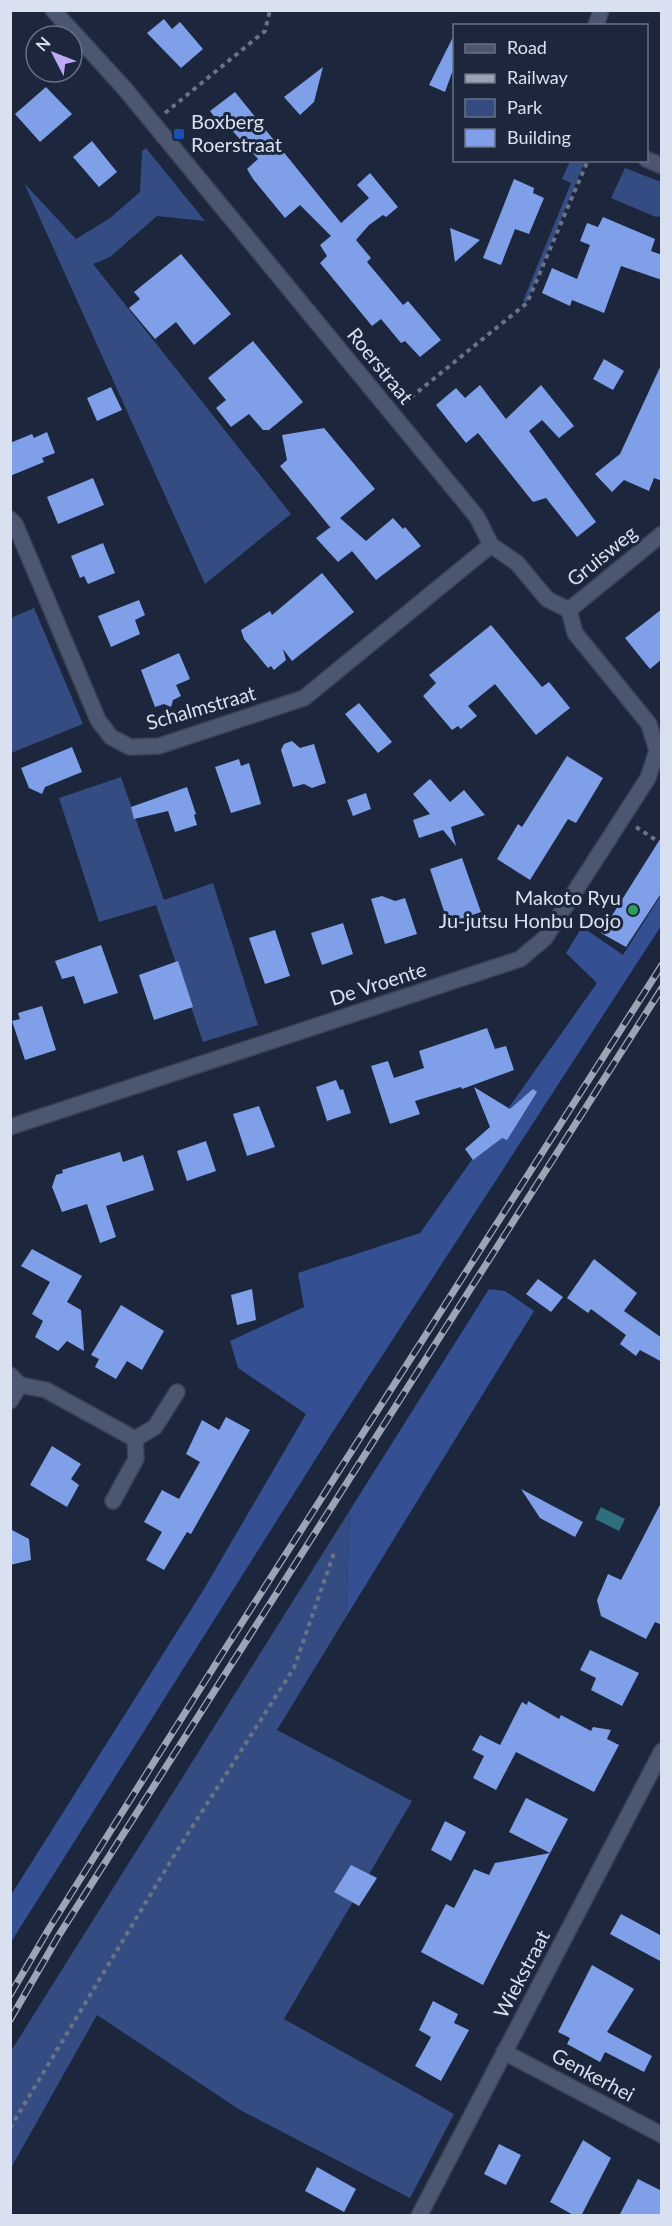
<svg xmlns="http://www.w3.org/2000/svg" width="672" height="2226" viewBox="0 0 672 2226" font-family="Lato,sans-serif">
  <style>
    .green { fill: #344c82 }
    .forest { fill: #345092 }
    .water { fill: #2f6e7c }
    .building { fill: #7fa0e9 }
    .lines { fill: none; stroke-linecap: round; stroke-linejoin: round }
    .minor-casing { stroke: #394154; stroke-width: 18 }
    .path { stroke: #697286; stroke-width: 4; stroke-dasharray: 4.5 4.5; stroke-linecap: butt }
    .minor { stroke: #4b5771; stroke-width: 15 }
    .rail-casing { stroke: #9ca5b6; stroke-width: 7 }
    .rail { stroke: #1c263d; stroke-width: 4.5; stroke-dasharray: 14; stroke-linecap: butt }
    .transit-dot { fill: #1a4fb4; stroke: #1c263d; stroke-width: 2 }
    .leisure-dot { fill: #2e9e5b; stroke: #1c263d; stroke-width: 2 }
    .labels { text-anchor: middle; stroke-width: 6; stroke-linejoin: round; paint-order: stroke }
    .poi-label { font-size: 20px; fill: #d9e1f0; stroke: #1c263d; text-anchor: start }
    .street-label { font-size: 20px; fill: #d9e1f0; stroke: #1c263d }
  </style>
  <rect width="100%" height="100%" fill="#1c263d"/>
  <path class="green" d="M146 148 205 221 157 216 110 257 93 264 291 514 205 584 24 183 76 239 110 218 140 192 142 151Z
    M570 161H585L527 302 523 301 571 183 562 179Z
    M625 168 661 182V216L656 217 611 198Z
    M34 608 83 724 11 753V618Z
    M121 777 164 900 213 883 258 1025 203 1042 156 905 99 922 59 798Z
    M350 1510 346 1617 277 1730 412 1801 284 2019 454 2114 410 2198 240 2110 97 2015 11 2168V2051Z"/>
  <path class="forest" d="M661 895V926L332 1433 11 1942V1895L204 1589 306 1414 238 1368 230 1341 304 1307 298 1273 420 1233 597 983 566 953 582 927 623 955Z
    M489 1289 505 1291 534 1311 346 1617 350 1510Z"/>
  <path class="water" d="M601 1507 625 1519 619 1531 595 1519Z"/>
  <path class="building" d="M164 19 172 29 180 22 203 49 181 68 147 33Z
    M453 37 454 67 445 92 429 85Z
    M323 67 314 102 300 115 284 97Z
    M46 87 72 114 40 142 15 114Z
    M235 92 341 223 369 198 357 185 370 173 398 207 386 217 383 215 369 225 356 240 371 258 367 262 403 305 408 301 441 340 420 357 405 341 401 343 381 319 372 326 320 263 327 256 320 245 331 236 300 205 285 218 253 179 247 169 258 159 228 126 224 129 210 111Z
    M92 141 117 172 99 187 73 157Z
    M514 179 534 188 533 193 544 198 529 234 515 229 501 265 483 258Z
    M603 217 655 239 651 251 662 255V280L621 266 604 313 572 300 570 306 542 293 552 268 577 279 590 245 580 241 587 223 598 227Z
    M450 228 480 240 455 262Z
    M181 254 231 314 194 345 176 322 155 339 129 308 140 299 134 292Z
    M253 341 303 402 269 430H263L249 414 231 427 216 408 226 400 208 378Z
    M604 359 624 371 613 390 593 379Z
    M662 363V481L654 478 649 491 624 480 612 492 595 474 620 454Z
    M480 385 506 419 541 385 574 426 559 438 542 420 529 431 596 522 577 537 546 498 533 502 478 433 466 443 436 405 456 388 465 398Z
    M111 387 122 410 97 421 87 398Z
    M324 428 375 489 340 518 366 541 393 518 403 529 405 527 421 546 376 580 352 551 338 562 316 538 332 526 330 527 280 466 287 460 282 435Z
    M47 432 55 453 42 458 44 462 10 476V443L32 434 34 438Z
    M93 478 104 505 58 524 47 497Z
    M103 543 115 573 88 584 84 576 80 578 71 556Z
    M322 573 354 612 292 661 283 649 286 660 274 670 271 666 268 668 244 639 241 630 270 611 272 615Z
    M139 600 145 615 135 620 140 634 111 647 98 616Z
    M662 609V659L650 669 625 638Z
    M491 625 542 687 549 682 570 708 536 735 495 684 468 706 477 716 461 729 458 726 452 730 423 696 436 683 429 675Z
    M179 653 190 679 176 685 181 696 173 700 171 707 164 704 155 707 141 670Z
    M359 703 392 742 378 753 345 714Z
    M292 741 300 748 314 744 326 783 312 788 304 784 293 787 281 750 284 744Z
    M72 747 82 772 45 787 42 794 29 788 21 768Z
    M567 756 603 778 576 823 568 819 530 880 497 859 518 824 522 827Z
    M239 759 241 766 249 763 261 804 231 813 215 767Z
    M430 779 450 802 464 790 485 815 451 827 456 846 443 830 419 838 413 820 430 814 413 794Z
    M187 787 196 814 194 815 197 825 175 832 168 811 134 819 131 807Z
    M366 793 371 809 353 816 347 800Z
    M662 836V892L626 947 601 933Z
    M462 858 481 912 448 923 430 869Z
    M382 896 395 901 405 898 417 934 385 944 371 899Z
    M343 923 353 954 322 965 311 933Z
    M275 930 290 976 265 984 249 938Z
    M101 945 118 993 84 1004 74 976 62 979 55 961Z
    M178 961 193 1007 154 1020 139 975Z
    M42 1006 56 1050 25 1060 12 1021 20 1019 18 1013Z
    M487 1028 495 1049 506 1046 514 1070 462 1089 461 1087 415 1101 420 1114 390 1124 371 1066 388 1061 394 1078 424 1068 419 1051Z
    M336 1080 340 1090 343 1089 351 1113 327 1121 316 1087Z
    M474 1087 510 1109 533 1089 537 1092 507 1140 502 1138 473 1160 465 1149 490 1127Z
    M259 1106 275 1147 247 1156 233 1114Z
    M206 1141 216 1171 187 1181 177 1151Z
    M120 1152 123 1162 143 1155 154 1190 106 1206 116 1237 100 1243 87 1204 62 1212 52 1187 56 1175 63 1173 62 1170Z
    M32 1249 82 1276 67 1302 81 1310 84 1351 67 1341 58 1351 35 1337 43 1321 32 1314 50 1282 21 1266Z
    M594 1259 637 1293 624 1311 662 1338V1362L640 1350 636 1356 620 1344 626 1335 591 1309 588 1313 567 1298Z
    M538 1279 563 1297 551 1312 526 1294Z
    M252 1289 256 1320 237 1325 231 1295Z
    M121 1305 164 1331 142 1370 127 1361 116 1379 95 1367 99 1359 91 1355Z
    M226 1417 250 1430 191 1534 187 1532 164 1570 146 1560 162 1532 144 1522 162 1490 179 1499 200 1462 186 1454 202 1420 219 1430Z
    M52 1446 81 1464 71 1479 79 1485 67 1507 30 1485Z
    M521 1489 583 1522 575 1537 540 1518Z
    M662 1501V1625L655 1622 646 1639 601 1616 597 1600 608 1574 621 1580Z
    M10 1529 29 1539 31 1560 10 1565Z
    M590 1650 639 1673 622 1706 591 1690 596 1678 580 1670Z
    M528 1701 559 1719 561 1715 591 1731 593 1727 611 1730 607 1739 619 1745 594 1792 516 1752 496 1790 473 1778 484 1756 472 1750 480 1735 500 1745 522 1702 527 1705Z
    M526 1798 568 1819 550 1853 509 1832Z
    M445 1821 466 1832 451 1861 431 1850Z
    M550 1853 483 1985 421 1952 446 1904 454 1908 474 1869 489 1875 495 1863Z
    M351 1865 377 1878 359 1906 334 1892Z
    M621 1914 662 1936V1962L610 1934Z
    M592 1965 634 1989 607 2032 652 2056 644 2072 605 2052 600 2062 567 2044 570 2038 558 2032Z
    M433 2001 458 2014 454 2023 469 2030 441 2081 415 2066 431 2037 419 2030Z
    M583 2140 611 2158 581 2216H575L550 2202Z
    M499 2144 521 2155 506 2185 484 2174Z
    M317 2167 356 2189 344 2212 305 2191Z
    M638 2179 662 2191V2216H619Z"/>
  <g class="lines">
    <g class="minor-casing">
      <path id="minor" d="M596 26 601 10
        M646 159 662 166
        M10 519 15 524 98 720 111 737 130 747 159 746 304 698 491 545
        M569 610 662 534
        M10 1127 520 959 545 938 648 778 657 751 649 724 575 633 569 610 547 599 517 563 491 545 477 517 125 89 53 10
        M10 1375 20 1385 46 1390 135 1439
        M10 1401 20 1385
        M113 1501 136 1459 135 1439 155 1427 177 1392
        M504 2052 662 2135
        M419 2216 662 1751"/>
    </g>
    <path class="path" d="M165 113 265 31 270 10
      M404 403 527 303 588 160
      M636 827 656 840
      M10 2128 178 1849 294 1668 335 1550"/>
    <use href="#minor" class="minor"/>
    <g class="rail-casing">
      <path id="rail" d="M10 1995 50 1927 222 1654 662 965
        M10 2020 59 1935 662 988"/>
    </g>
    <use href="#rail" class="rail"/>
  </g>
  <rect class="transit-dot" x="173" y="128" width="12" height="12" rx="3"/>
  <circle class="leisure-dot" cx="633" cy="910" r="6"/>
  <g class="labels">
    <g class="poi-label">
      <text x="191" y="129">Boxberg<tspan x="191" dy="23">Roerstraat</tspan></text>
      <text x="621" y="905" text-anchor="end">Makoto Ryu<tspan x="621" dy="23">Ju-jutsu Honbu Dojo</tspan></text>
    </g>
    <g class="street-label">
      <text transform="translate(380 366) rotate(51)" y="7">Roerstraat</text>
      <text transform="translate(602 556) rotate(-39)" y="7">Gruisweg</text>
      <text transform="translate(201 708) rotate(-16)" y="7">Schalmstraat</text>
      <text transform="translate(378 984) rotate(-18)" y="7">De Vroente</text>
      <text transform="translate(522 1974) rotate(-62)" y="7">Wiekstraat</text>
      <text transform="translate(593 2075) rotate(28)" y="7">Genkerhei</text>
    </g>
  </g>
  <rect width="672" height="2226" fill="none" stroke="#d9e1f0" stroke-width="24"/>
  <rect x="453" y="24" width="195" height="138" fill="#1c263d" stroke="#687185" stroke-width="1.5"/>
  <rect x="465" y="44" width="30" height="9" fill="#4b5771" stroke="#687185" stroke-width="1.5"/>
  <text x="507" y="54" font-size="18" fill="#d9e1f0">Road</text>
  <rect x="465" y="74" width="30" height="9" fill="#9ca5b6" stroke="#687185" stroke-width="1.5"/>
  <text x="507" y="84" font-size="18" fill="#d9e1f0">Railway</text>
  <rect x="465" y="99" width="30" height="18" fill="#344c82" stroke="#687185" stroke-width="1.5"/>
  <text x="507" y="114" font-size="18" fill="#d9e1f0">Park</text>
  <rect x="465" y="129" width="30" height="18" fill="#7fa0e9" stroke="#687185" stroke-width="1.5"/>
  <text x="507" y="144" font-size="18" fill="#d9e1f0">Building</text>
  <g transform="translate(54 54) rotate(312)"><circle r="28" fill="#1c263d" stroke="#687185" stroke-width="1.5"/>
  <path d="M0-4.5L10 22L0 15L-10 22Z" fill="#bea9f5"/>
  <text y="-9" font-size="16" font-weight="bold" text-anchor="middle" fill="#d9e1f0">N</text>
  </g>
</svg>
